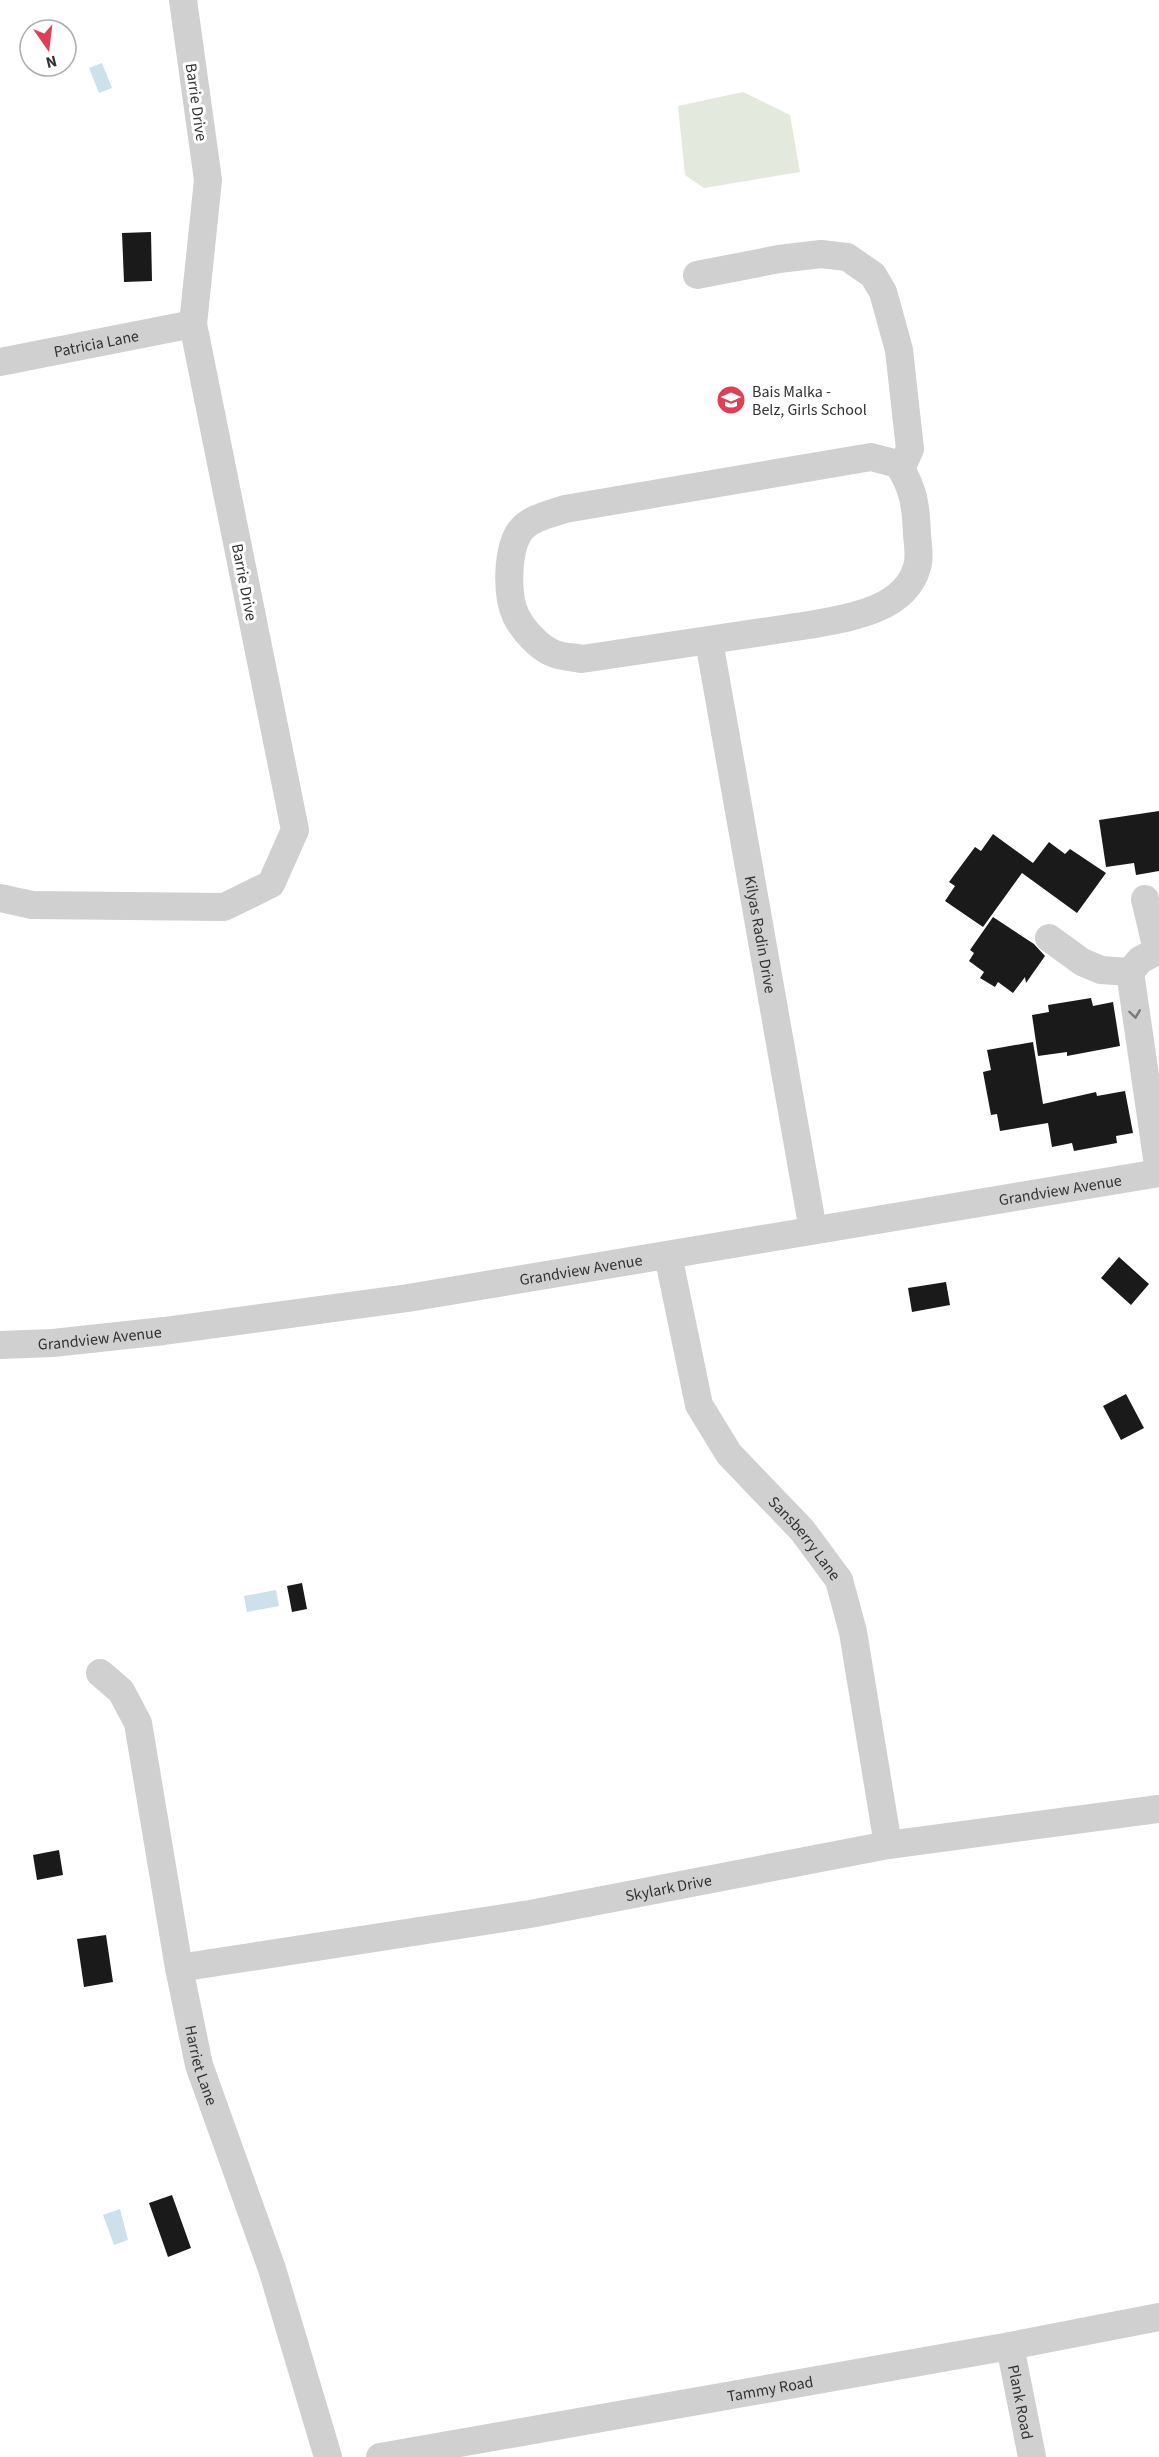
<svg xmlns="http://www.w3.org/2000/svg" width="1159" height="2457" viewBox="0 0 1159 2457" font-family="'Source Sans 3',sans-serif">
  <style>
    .green { fill: #e3e9dc }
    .water { fill: #cce1eb }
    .building { fill: #1a1a1a }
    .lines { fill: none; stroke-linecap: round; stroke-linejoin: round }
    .minor { stroke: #d0d0d0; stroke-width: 28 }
    .oneway { stroke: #7a7a7a }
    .labels { text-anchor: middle; stroke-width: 6; stroke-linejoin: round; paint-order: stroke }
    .street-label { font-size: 16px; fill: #333; stroke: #fff }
    .poi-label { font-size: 16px; fill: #333; stroke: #fff; text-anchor: start }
  </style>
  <rect width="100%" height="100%" fill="#fff"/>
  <path class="green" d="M743 92 790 115 800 172 704 188 685 175 678 106Z"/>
  <path class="water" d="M102 63 112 88 99 93 89 68Z
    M276 1590 279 1606 247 1612 244 1596Z
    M120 2209 128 2240 114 2245 103 2215Z"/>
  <path class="building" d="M151 232 152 281 124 282 122 233Z
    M1159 811V871L1136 875 1134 863 1106 867 1099 820Z
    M993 834 1033 863 1049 842 1065 854 1070 849 1106 873 1077 913 1022 873 983 927 945 901 955 886 949 882 975 847 981 851Z
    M993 917 1034 944 1045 956 1026 983 1025 977 1013 993 998 982 995 987 980 978 984 972 969 961 974 953 970 950Z
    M1091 998 1093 1006 1113 1002 1120 1046 1067 1056V1052L1038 1056 1032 1015 1049 1012 1048 1005Z
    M1033 1042 1043 1104 1096 1092 1097 1096 1125 1091 1133 1133 1116 1136 1117 1143 1074 1151 1072 1143 1052 1147 1048 1123 1000 1131 997 1114 991 1115 983 1072 991 1070 987 1050Z
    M1119 1257 1149 1284 1131 1305 1101 1278Z
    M946 1282 950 1305 912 1312 908 1288Z
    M1126 1394 1144 1428 1121 1440 1103 1406Z
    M302 1583 307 1609 292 1612 287 1586Z
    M59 1850 63 1875 37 1880 33 1855Z
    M106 1935 113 1982 84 1987 77 1939Z
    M172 2195 191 2248 168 2257 149 2203Z"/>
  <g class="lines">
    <g class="minor">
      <path d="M697 275 779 259 821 254 847 257 873 275 883 292 899 350 910 449 901 469"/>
      <path id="s1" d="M0 362 193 324"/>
      <path d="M871 457 898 464C914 489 916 506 917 535 918 545 920 558 917 567 905 611 847 618 809 625L582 659C573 657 563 657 555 654 540 649 523 630 516 616 506 595 507 550 520 531 530 518 550 514 565 509Z"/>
      <path id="s2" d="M709 641 813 1230"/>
      <path d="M0 898 32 905 224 907 271 884 295 830 193 324 208 180 183 0"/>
      <path d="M1145 899 1157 950"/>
      <path d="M1049 938 1082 962 1101 970 1130 972"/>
      <path d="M1159 950 1140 960 1130 972 1159 1172"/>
      <path id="s3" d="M668 1255 699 1405 729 1454 802 1530 839 1580 853 1632 888 1845"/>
      <path id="s4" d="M0 1345 53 1343 164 1331 408 1298 1159 1173"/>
      <path id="s5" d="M100 1673 121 1691 138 1723 179 1968 199 2065 272 2269 328 2457"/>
      <path id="s6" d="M179 1968 530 1914 888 1845 1159 1809"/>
      <path id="s7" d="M1010 2346 1032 2457"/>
      <path id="s8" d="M380 2457 1010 2346 1159 2317"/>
    </g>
  </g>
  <defs><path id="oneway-chevron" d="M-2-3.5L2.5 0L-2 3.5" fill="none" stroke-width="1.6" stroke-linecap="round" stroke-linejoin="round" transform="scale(1.5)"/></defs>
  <use class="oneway" href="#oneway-chevron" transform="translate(1135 1014) rotate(82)"/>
  <defs>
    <g id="school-disc" transform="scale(1.5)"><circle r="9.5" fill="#e03e55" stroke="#fff"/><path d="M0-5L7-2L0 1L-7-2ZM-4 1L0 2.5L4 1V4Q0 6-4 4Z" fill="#fff"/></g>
  </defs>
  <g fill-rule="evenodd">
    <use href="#school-disc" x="731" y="400"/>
  </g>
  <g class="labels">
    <g class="street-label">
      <text transform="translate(197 102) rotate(82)" y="6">Barrie Drive</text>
      <text dy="6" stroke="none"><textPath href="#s1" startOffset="98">Patricia Lane</textPath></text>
      <text transform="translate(245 582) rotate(79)" y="6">Barrie Drive</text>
      <text dy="6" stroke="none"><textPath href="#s2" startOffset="298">Kilyas Radin Drive</textPath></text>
      <text dy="6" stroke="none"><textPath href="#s4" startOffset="1072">Grandview Avenue</textPath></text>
      <text dy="6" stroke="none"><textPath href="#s4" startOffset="586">Grandview Avenue</textPath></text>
      <text dy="6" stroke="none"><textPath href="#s4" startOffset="100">Grandview Avenue</textPath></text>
      <text dy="6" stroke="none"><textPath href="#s3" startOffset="324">Sansberry Lane</textPath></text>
      <text dy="6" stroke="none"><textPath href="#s6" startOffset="496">Skylark Drive</textPath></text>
      <text dy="6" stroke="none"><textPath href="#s5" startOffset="412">Harriet Lane</textPath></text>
      <text dy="6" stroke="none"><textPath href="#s8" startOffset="396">Tammy Road</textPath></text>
      <text dy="6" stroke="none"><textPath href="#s7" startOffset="57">Plank Road</textPath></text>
    </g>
    <g class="poi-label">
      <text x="752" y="397">Bais Malka -<tspan x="752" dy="18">Belz, Girls School</tspan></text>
    </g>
  </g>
  <g transform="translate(48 48) rotate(166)"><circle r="28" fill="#ffffff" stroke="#adadad" stroke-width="1.5"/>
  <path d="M0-4.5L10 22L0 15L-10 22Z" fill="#e03e55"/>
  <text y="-9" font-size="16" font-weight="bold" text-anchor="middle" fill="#333333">N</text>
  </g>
</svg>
